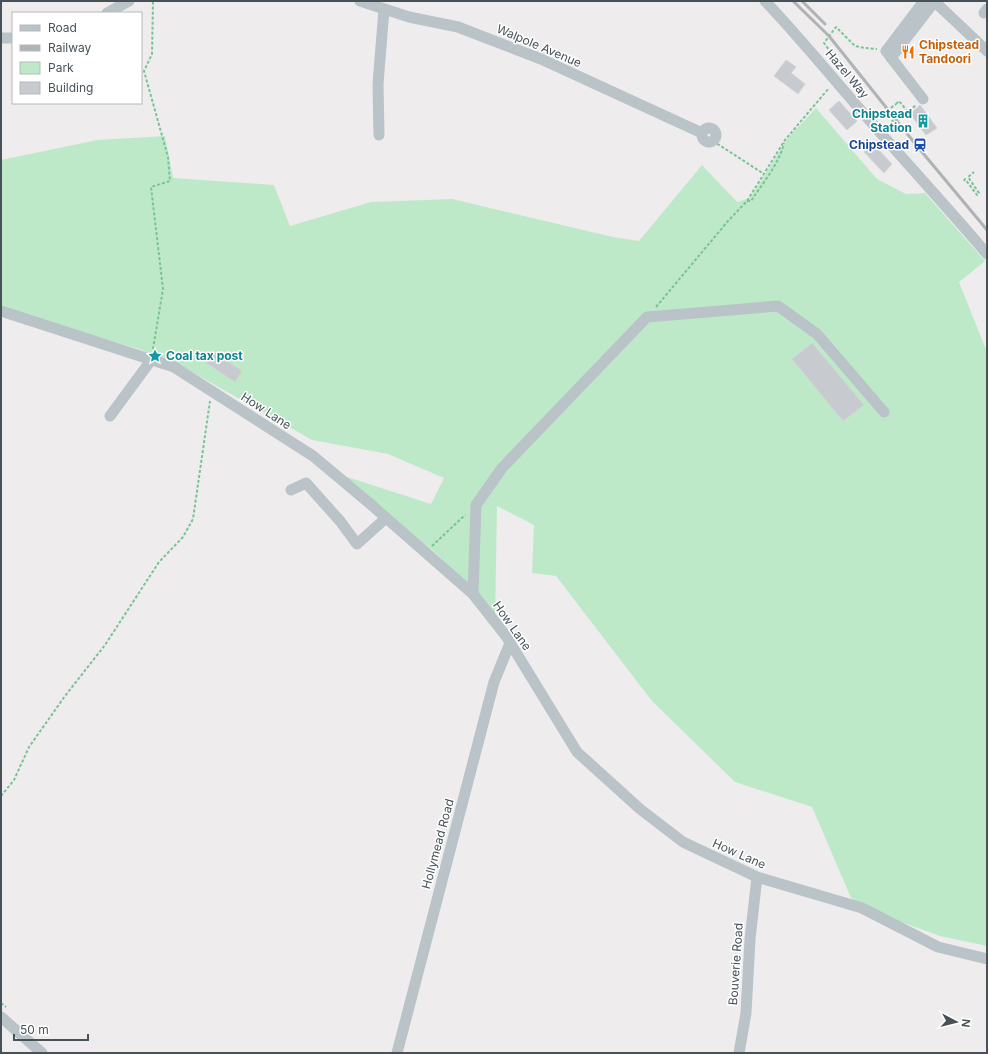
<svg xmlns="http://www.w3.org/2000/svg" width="988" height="1054" viewBox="0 0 988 1054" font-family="Inter,sans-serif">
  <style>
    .green { fill: #bee9c9 }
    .building { fill: #c7cacf; stroke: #d1d4d7 }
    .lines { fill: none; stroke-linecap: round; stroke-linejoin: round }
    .path { stroke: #7ac395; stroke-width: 2; stroke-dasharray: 3 2; stroke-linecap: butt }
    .minor { stroke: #b9c3c8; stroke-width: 11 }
    .rail { stroke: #afb3b6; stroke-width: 3 }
    .path-bridge { stroke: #7ac395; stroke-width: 2; stroke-dasharray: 3 2; stroke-linecap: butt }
    .labels { text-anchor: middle; stroke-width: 3; stroke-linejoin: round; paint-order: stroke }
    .food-label { font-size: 12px; font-weight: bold; fill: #c56008; stroke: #fff; text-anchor: start }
    .street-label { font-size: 12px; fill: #475258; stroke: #fff }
    .culture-label { font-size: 12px; font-weight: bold; fill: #0d838f; stroke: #fff; text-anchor: end }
    .transit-label { font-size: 12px; font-weight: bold; fill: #164399; stroke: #fff; text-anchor: end }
  </style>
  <rect width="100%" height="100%" fill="#efeced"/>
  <path class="green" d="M816 108 877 179 906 194 925 193 985 261 959 282 987 352V946L940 936 862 908 851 898 812 807 735 782 652 701 556 576 532 573 534 525 497 506 495 623 473 594 438 555 338 474 431 504 444 478 388 454 312 440 178 364 139 349 1 309V160L97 140 165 136 173 178 274 185 290 226 371 202 452 199 613 237 639 241 702 165 737 202 750 198 788 138Z"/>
  <path class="building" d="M786 60 796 67 791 73 805 84 798 94 774 76Z
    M839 101 857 121 847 130 829 110Z
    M920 105 937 128 926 135 910 114Z
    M873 144 892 164 884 173 864 152Z
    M812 343 864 405 843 421 792 359Z
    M212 351 242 371 235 382 205 362Z"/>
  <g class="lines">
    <path class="path" d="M837 66V61L824 43 836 27 855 46 865 48 877 49
      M896 104 899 101 908 112 916 105
      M886 112 897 127
      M713 141 764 174
      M964 181 965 179 977 195 979 193 968 177 974 172
      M747 201H751C763 183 779 164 784 143
      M656 307 728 221 747 201 785 140 829 88
      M153 349 163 289 151 187 170 181 168 157 144 71 152 54 153 1
      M432 546 465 515
      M1 796 14 780 29 747 65 696 105 645 159 562 183 537 193 519 210 401
      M1 1003 6 1007"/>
    <path class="minor" d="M360 1 409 17 458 27 541 59 702 133
      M765 1C802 40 836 82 871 122 909 166 949 209 987 254
      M934 1 987 51
      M107 13 129 1
      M984 13 987 9
      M1 38H13
      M891 58 935 1
      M923 99 886 51 924 1
      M702 135a7 7 0 1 1 14 0a7 7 0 1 1-14 0Z
      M379 135 378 84 384 9
      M1 311 174 367 313 456 368 502 473 594 506 636 577 752 640 809 683 842 757 877 862 908 938 947 987 959
      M110 416 152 359
      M291 490 306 483 340 521 357 544 386 518
      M473 594 476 505 502 468 647 317 778 306 817 334 884 412
      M1 1017 42 1053
      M397 1053 494 682 510 643
      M739 1053 746 1013 750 939 757 877"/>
    <path class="rail" d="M793 1 829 36 917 146 987 230
      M802 1 825 24"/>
    <path class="path-bridge" d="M883 114 896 104"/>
  </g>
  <defs>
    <g id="restaurant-bare" transform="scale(1.08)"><path d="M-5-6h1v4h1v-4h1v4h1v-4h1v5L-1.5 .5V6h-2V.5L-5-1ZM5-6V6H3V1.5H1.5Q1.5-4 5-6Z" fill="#e8710a" stroke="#fff" stroke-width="2.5" paint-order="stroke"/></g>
    <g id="building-bare" transform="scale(1.08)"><path d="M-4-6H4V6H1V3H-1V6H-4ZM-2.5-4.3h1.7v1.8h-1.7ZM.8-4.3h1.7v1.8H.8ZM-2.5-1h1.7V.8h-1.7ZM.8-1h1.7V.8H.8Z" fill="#0f9aa8" stroke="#fff" stroke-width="2.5" paint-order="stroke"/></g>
    <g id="station-bare" transform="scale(1.08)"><path d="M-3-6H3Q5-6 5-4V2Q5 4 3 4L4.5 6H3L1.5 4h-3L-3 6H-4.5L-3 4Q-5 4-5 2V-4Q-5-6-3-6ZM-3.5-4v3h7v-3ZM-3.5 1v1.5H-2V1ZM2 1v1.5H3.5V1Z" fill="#1a4fb4" stroke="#fff" stroke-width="2.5" paint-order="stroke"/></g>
    <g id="sight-bare" transform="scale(1.08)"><path d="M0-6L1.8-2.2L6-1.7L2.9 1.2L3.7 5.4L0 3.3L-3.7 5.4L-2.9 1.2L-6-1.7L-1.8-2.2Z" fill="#0f9aa8" stroke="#fff" stroke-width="2.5" paint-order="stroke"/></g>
  </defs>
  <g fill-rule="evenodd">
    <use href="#restaurant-bare" x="908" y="52"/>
    <use href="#building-bare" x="923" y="121"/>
    <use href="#station-bare" x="920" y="145"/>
    <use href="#sight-bare" x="155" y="356"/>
  </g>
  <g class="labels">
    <g class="food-label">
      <text x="919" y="49">Chipstead<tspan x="919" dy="14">Tandoori</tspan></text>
    </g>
    <g class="street-label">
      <text transform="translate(539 46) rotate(23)" y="4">Walpole Avenue</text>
      <text transform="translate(847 74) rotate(50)" y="4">Hazel Way</text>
      <text transform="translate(266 411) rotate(33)" y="4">How Lane</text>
      <text transform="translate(512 626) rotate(55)" y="4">How Lane</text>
      <text transform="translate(438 844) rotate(-75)" y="4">Hollymead Road</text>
      <text transform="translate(739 854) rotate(24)" y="4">How Lane</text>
      <text transform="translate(736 964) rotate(-86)" y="4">Bouverie Road</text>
    </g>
    <g class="culture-label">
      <text x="912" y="118">Chipstead<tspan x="912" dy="14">Station</tspan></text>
      <text x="166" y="360" text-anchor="start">Coal tax post</text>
    </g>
    <g class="transit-label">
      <text x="909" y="149">Chipstead</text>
    </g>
  </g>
  <rect width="988" height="1054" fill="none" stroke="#475258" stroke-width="4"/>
  <rect x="12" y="12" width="130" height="92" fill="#ffffff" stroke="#b5babc"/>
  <rect x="20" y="25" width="20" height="6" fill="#b9c3c8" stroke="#b5babc"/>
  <text x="48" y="32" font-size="12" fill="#475258">Road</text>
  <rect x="20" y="45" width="20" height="6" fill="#afb3b6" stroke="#b5babc"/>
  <text x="48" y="52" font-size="12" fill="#475258">Railway</text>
  <rect x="20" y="62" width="20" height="12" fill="#bee9c9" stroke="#b5babc"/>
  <text x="48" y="72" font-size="12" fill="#475258">Park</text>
  <rect x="20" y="82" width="20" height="12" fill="#c7cacf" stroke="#b5babc"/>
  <text x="48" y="92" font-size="12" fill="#475258">Building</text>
  <g transform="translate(956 1022) rotate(97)" stroke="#ffffff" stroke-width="3" paint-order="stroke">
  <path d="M0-3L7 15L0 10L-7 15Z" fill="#475258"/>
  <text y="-6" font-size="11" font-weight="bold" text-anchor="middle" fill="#475258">N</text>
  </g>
  <path d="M14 1034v6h74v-6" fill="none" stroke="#475258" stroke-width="2"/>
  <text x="20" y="1034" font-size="12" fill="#475258" stroke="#ffffff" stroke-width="3" paint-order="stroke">50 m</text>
</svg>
